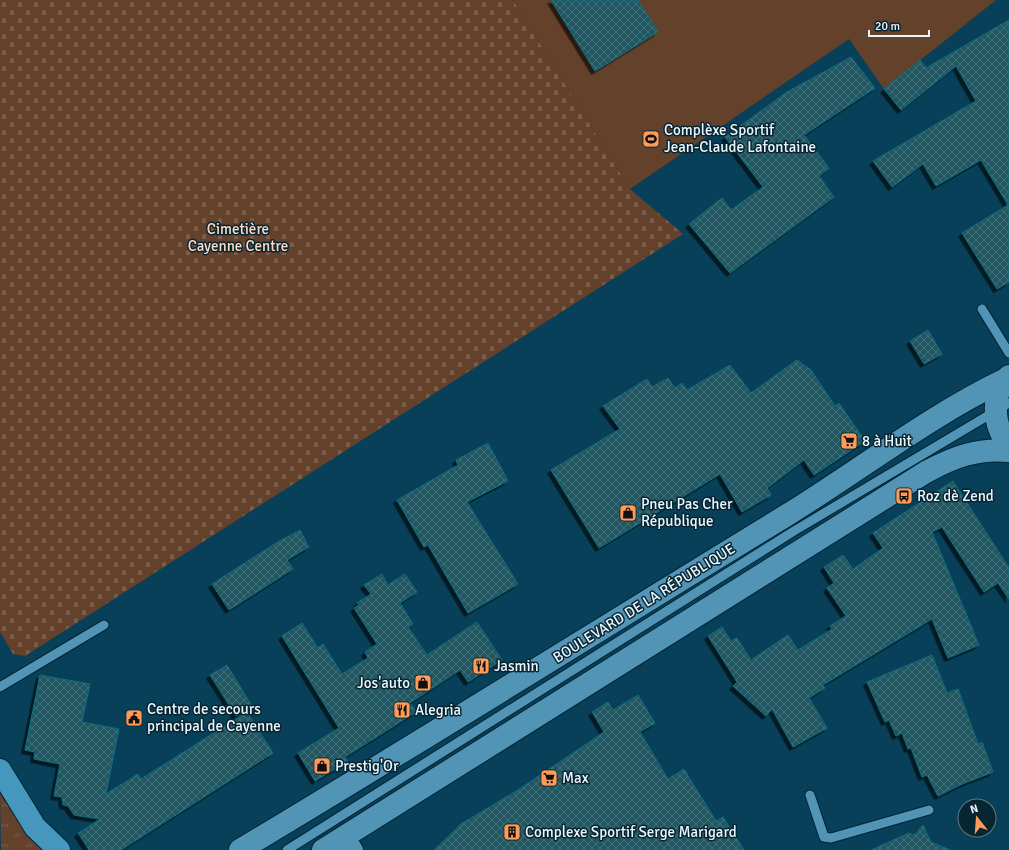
<svg xmlns="http://www.w3.org/2000/svg" width="1009" height="850" viewBox="0 0 1009 850" font-family="Signika,sans-serif">
  <style>
    .grass { fill: url(#grass-tufts) }
    .cemetery { fill: url(#cemetery-stones) }
    .pitch { fill: #64412b }
    .building { fill: url(#building-cross-hatch); stroke: #086f80; filter: url(#shadow) }
    .lines { fill: none; stroke-linecap: round; stroke-linejoin: round }
    .service-casing { stroke: #002536; stroke-width: 11 }
    .minor-casing { stroke: #002536; stroke-width: 20 }
    .tertiary-casing { stroke: #002536; stroke-width: 24 }
    .secondary-casing { stroke: #002536; stroke-width: 24 }
    .service { stroke: #5194b6; stroke-width: 9 }
    .minor { stroke: #5194b6; stroke-width: 18 }
    .tertiary { stroke: #5194b6; stroke-width: 22 }
    .secondary { stroke: #4697be; stroke-width: 22 }
    .labels { text-anchor: middle; stroke-width: 3; stroke-linejoin: round; paint-order: stroke }
    .poi-label { font-size: 15px; fill: #eaf7ff; stroke: #082532; text-anchor: start }
    .park-label { font-size: 15px; fill: #ffdbc5; stroke: #082532 }
    .street-label { font-size: 15px; fill: #eaf7ff; stroke: #082532 }
  </style>
  <defs>
    <pattern id="grass-tufts" width="24" height="20" patternUnits="userSpaceOnUse"><rect width="24" height="20" fill="#64412b"/><path d="M3 7l-1-3M5 7V3M7 7l1-3M15 17l-1-3M17 17v-4M19 17l1-3" fill="none" stroke="#7a5d4b"/></pattern>
    <pattern id="cemetery-stones" width="16" height="16" patternUnits="userSpaceOnUse"><rect width="16" height="16" fill="#64412b"/><path d="M2 7V4a2 2 0 0 1 4 0v3zM10 15v-3a2 2 0 0 1 4 0v3z" fill="#7a5d4b"/></pattern>
    <pattern id="building-cross-hatch" width="8" height="8" patternUnits="userSpaceOnUse"><rect width="8" height="8" fill="#235661"/><path d="M0 0l8 8M0 8l8-8" fill="none" stroke="#436f79"/></pattern>
    <filter id="shadow"><feDropShadow dx="-3.5" dy="3.5" stdDeviation="0" flood-color="#0009"/></filter>
  </defs>
  <rect width="100%" height="100%" fill="#074058"/>
  <path class="grass" d="M0 794 36 842 44 850H1Z"/>
  <path class="cemetery" d="M0 0H513L630 189 683 234 25 656 13 654 0 632Z"/>
  <path class="pitch" d="M513 0H996L884 89 849 39 630 189Z"/>
  <path class="building" d="M551 0H638L658 32 595 71Z
    M1009 20V282L997 289 962 233 1008 205 981 160 936 186 923 164 892 187 873 161 976 101 956 66 901 110 884 89 920 60 926 68Z
    M851 57 875 88 804 135 829 168 819 176 834 197 730 273 689 224 722 198 731 210 763 187 725 137 787 92Z
    M928 330 942 354 924 364 910 341Z
    M797 360 811 370 835 406 839 403 865 441 814 475 804 460 767 488 771 495 742 512 720 474 599 548 551 470 620 429 603 406 647 379 652 387 668 378 675 388 682 383 687 390 730 365 751 393Z
    M488 443 508 481 467 502 518 584 468 613 428 545 424 547 397 500 458 465 456 460Z
    M953 481 1009 568V599L998 583 984 592 942 527 932 532 979 645 948 658 932 619 823 685 825 688 809 698 827 728 793 747 772 709 766 716 733 686 737 682 708 636 722 627 731 641 737 638 751 660 788 635 798 650 832 629 830 626 846 616 827 588 834 583 824 567 843 555 853 569 883 548 873 533Z
    M300 530 309 547 287 560 293 569 229 610 212 584 276 543Z
    M382 574 388 585 405 574 417 592 400 603 413 624 408 627 427 655 477 622 502 660 468 682 460 670 410 703 416 712 345 757 348 761 315 781 298 753 339 728 282 636 302 623 318 648 323 644 342 674 368 658 365 652 377 644 354 608 359 605 357 603 371 594 364 585Z
    M932 655 947 693 958 689 978 744 982 742 993 772 960 785 938 796 927 775 922 777 911 748 908 749 902 733 896 736 889 720 885 722 867 682Z
    M227 665 252 706 236 716 210 675Z
    M40 675 90 684 82 722 119 729 106 794 138 774 141 779 247 712 273 753 121 850H89L78 833 100 819 74 815 68 806 63 805 62 797 54 796 60 764 34 759 35 752 25 750Z
    M638 695 655 723 640 732 668 779 684 769 716 821 723 817 744 850H434L461 824 518 790 604 732 592 712 608 702 613 710Z
    M923 825 931 842 950 850H871L909 833 914 835Z"/>
  <g class="lines">
    <g class="service-casing">
      <path id="service" d="M982 309 1009 353
        M0 687 104 625
        M810 795 824 837 831 838 929 810
        M287 850 794 531 1009 403"/>
    </g>
    <g class="minor-casing">
      <path id="minor" d="M345 836 354 850"/>
    </g>
    <g class="tertiary-casing">
      <path id="tertiary" d="M1009 376C990 394 993 427 1009 445
        M240 850C424 740 605 626 787 515 860 470 929 416 1006 379
        M323 850 926 472C954 457 977 448 1009 451"/>
    </g>
    <g class="secondary-casing">
      <path id="secondary" d="M0 770 35 827 59 850"/>
    </g>
    <use href="#service" class="service"/>
    <use href="#minor" class="minor"/>
    <use href="#tertiary" class="tertiary"/>
    <use href="#secondary" class="secondary"/>
  </g>
  <defs>
    <g id="stadium-square" transform="scale(0.9)"><rect x="-9" y="-9" width="18" height="18" rx="4" fill="#fe9b58" stroke="#082532"/><path d="M0-5a6.5 5 0 1 0 0 10a6.5 5 0 1 0 0-10ZM-3.5-1.8h7v3.6h-7Z" fill="#111"/></g>
    <g id="supermarket-square" transform="scale(0.9)"><rect x="-9" y="-9" width="18" height="18" rx="4" fill="#fe9b58" stroke="#082532"/><path d="M-6-5.5h2.5l.6 2H6L4.5 2H-2.5L-4.4-4H-6ZM-1.5 3.2a1.3 1.3 0 1 0 .1 0ZM3 3.2a1.3 1.3 0 1 0 .1 0Z" fill="#111"/></g>
    <g id="bus-square" transform="scale(0.9)"><rect x="-9" y="-9" width="18" height="18" rx="4" fill="#fe9b58" stroke="#082532"/><path d="M-5-6H5V4H4V6H2V4H-2V6H-4V4H-5ZM-3.5-4V0h7V-4ZM-3.5 1.2v1.5H-2V1.2ZM2 1.2v1.5H3.5V1.2Z" fill="#111"/></g>
    <g id="shop-square" transform="scale(0.9)"><rect x="-9" y="-9" width="18" height="18" rx="4" fill="#fe9b58" stroke="#082532"/><path d="M-5-2.5h2.3a2.7 3.5 0 0 1 5.4 0H5L5.5 6h-11ZM-1.5-2.5h3a1.5 2.3 0 0 0-3 0Z" fill="#111"/></g>
    <g id="restaurant-square" transform="scale(0.9)"><rect x="-9" y="-9" width="18" height="18" rx="4" fill="#fe9b58" stroke="#082532"/><path d="M-5-6h1v4h1v-4h1v4h1v-4h1v5L-1.5 .5V6h-2V.5L-5-1ZM5-6V6H3V1.5H1.5Q1.5-4 5-6Z" fill="#111"/></g>
    <g id="civic-square" transform="scale(0.9)"><rect x="-9" y="-9" width="18" height="18" rx="4" fill="#fe9b58" stroke="#082532"/><path d="M-.6-6.5H3V-4.5H.6V-3L4-1V1h2V6H-6V1h2V-1L-.6-3ZM-1.2 2.5V6h2.4V2.5Z" fill="#111"/></g>
    <g id="building-square" transform="scale(0.9)"><rect x="-9" y="-9" width="18" height="18" rx="4" fill="#fe9b58" stroke="#082532"/><path d="M-4-6H4V6H1V3H-1V6H-4ZM-2.5-4.3h1.7v1.8h-1.7ZM.8-4.3h1.7v1.8H.8ZM-2.5-1h1.7V.8h-1.7ZM.8-1h1.7V.8H.8Z" fill="#111"/></g>
  </defs>
  <g fill-rule="evenodd">
    <use href="#stadium-square" x="651" y="139"/>
    <use href="#supermarket-square" x="849" y="441"/>
    <use href="#bus-square" x="904" y="496"/>
    <use href="#shop-square" x="628" y="513"/>
    <use href="#restaurant-square" x="481" y="666"/>
    <use href="#shop-square" x="423" y="683"/>
    <use href="#restaurant-square" x="402" y="710"/>
    <use href="#civic-square" x="134" y="718"/>
    <use href="#shop-square" x="322" y="766"/>
    <use href="#supermarket-square" x="549" y="778"/>
    <use href="#building-square" x="512" y="832"/>
  </g>
  <g class="labels">
    <g class="poi-label">
      <text x="664" y="135">Complèxe Sportif<tspan x="664" dy="17">Jean-Claude Lafontaine</tspan></text>
      <text x="862" y="446">8 à Huit</text>
      <text x="917" y="501">Roz dè Zend</text>
      <text x="641" y="509">Pneu Pas Cher<tspan x="641" dy="17">République</tspan></text>
      <text x="494" y="671">Jasmin</text>
      <text x="410" y="688" text-anchor="end">Jos'auto</text>
      <text x="147" y="714">Centre de secours<tspan x="147" dy="17">principal de Cayenne</tspan></text>
      <text x="415" y="715">Alegria</text>
      <text x="335" y="771">Prestig'Or</text>
      <text x="562" y="783">Max</text>
      <text x="525" y="837">Complexe Sportif Serge Marigard</text>
    </g>
    <g class="park-label">
      <text x="238" y="234">Cimetière<tspan x="238" dy="17">Cayenne Centre</tspan></text>
    </g>
    <g class="street-label">
      <text transform="translate(644 603) rotate(-32)" y="5">BOULEVARD DE LA RÉPUBLIQUE</text>
    </g>
  </g>
  <g transform="translate(977 818) rotate(343)"><circle r="19" fill="#082532" stroke="#627984"/>
  <path d="M0-3L7 15L0 10L-7 15Z" fill="#fe9b58"/>
  <text y="-6" font-size="11" font-weight="bold" text-anchor="middle" fill="#eaf7ff">N</text>
  </g>
  <path d="M869 30v6h60v-6" fill="none" stroke="#eaf7ff" stroke-width="2"/>
  <text x="875" y="30" font-size="12" fill="#eaf7ff" stroke="#082532" stroke-width="3" paint-order="stroke">20 m</text>
</svg>
